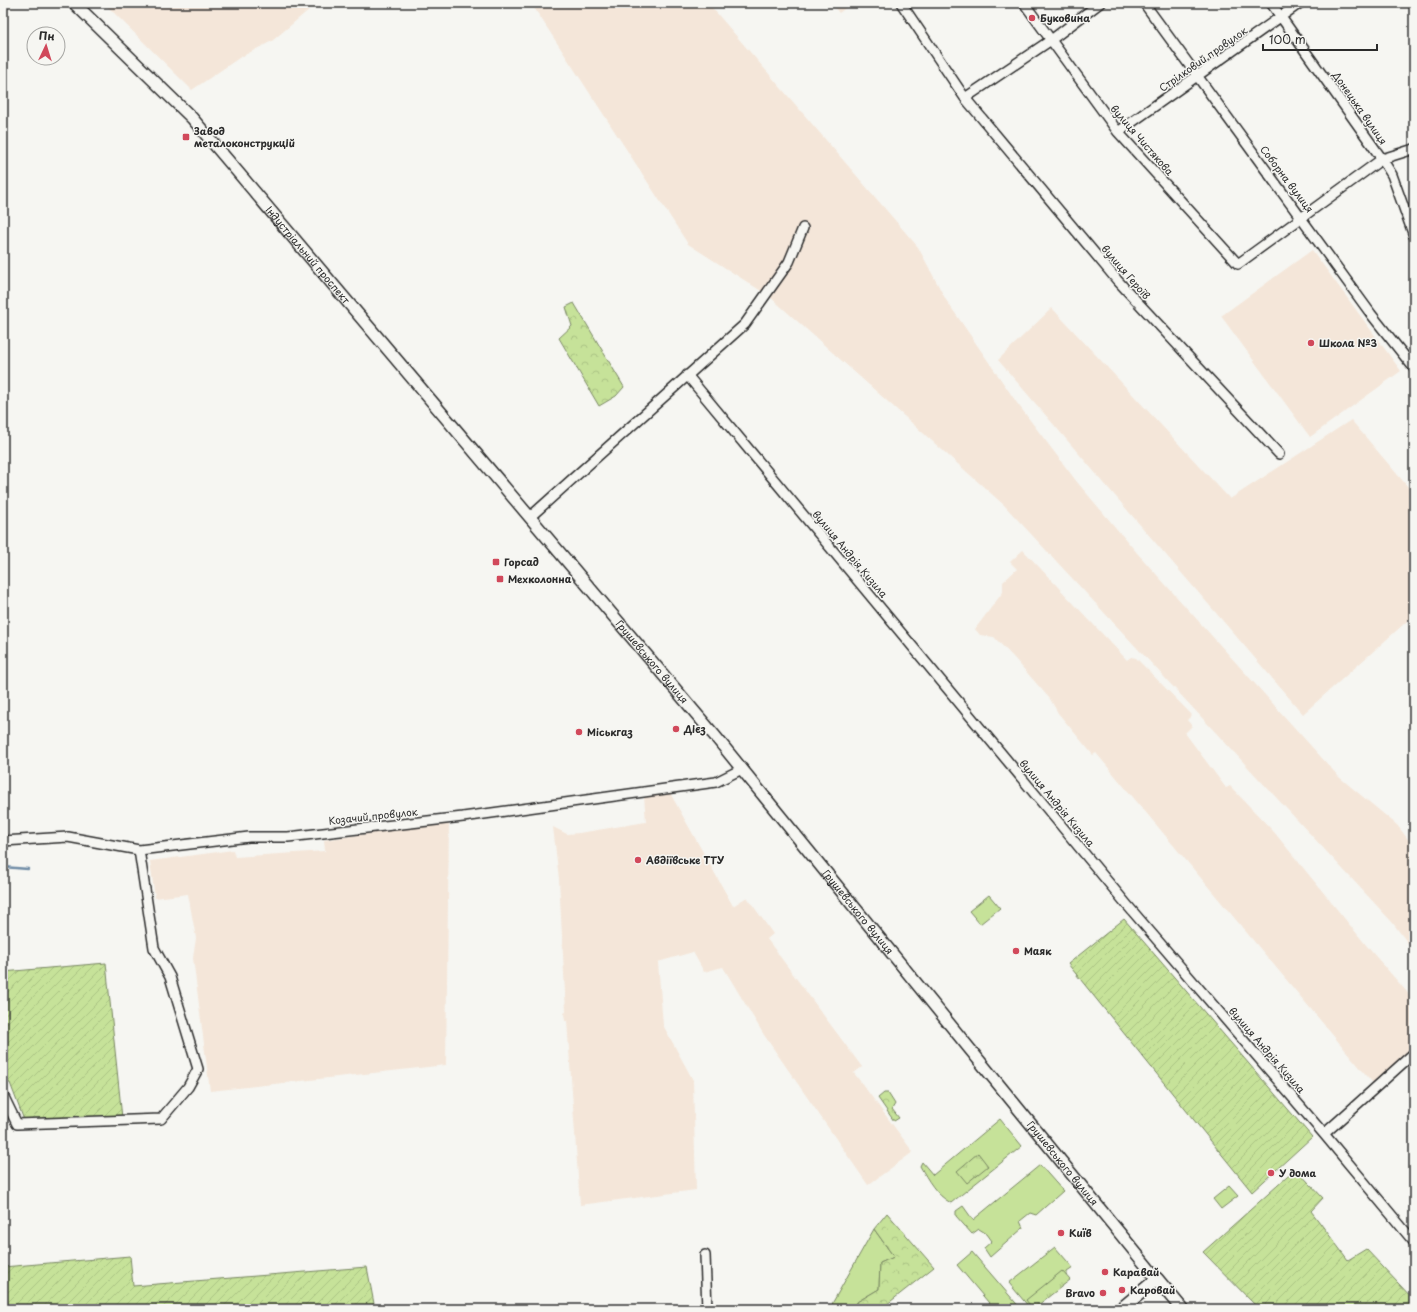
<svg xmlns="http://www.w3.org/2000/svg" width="1417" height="1312" viewBox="0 0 1417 1312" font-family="'Playpen Sans',sans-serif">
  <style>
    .built { fill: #f4e6d9 }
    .grass { fill: #c6e299; stroke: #788662 }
    .forest { fill: url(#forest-crowns); stroke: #788662 }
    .park { fill: url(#park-tufts); stroke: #788662 }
    .garden { fill: url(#garden-furrows); stroke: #788662 }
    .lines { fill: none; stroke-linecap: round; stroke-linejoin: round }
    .stream { stroke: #6f8ca6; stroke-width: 2.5 }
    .minor-casing { stroke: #2b2b2b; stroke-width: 12 }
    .tertiary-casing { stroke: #2b2b2b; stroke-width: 14 }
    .secondary-casing { stroke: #2b2b2b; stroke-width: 15 }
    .minor { stroke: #f6f6f2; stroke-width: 9 }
    .tertiary { stroke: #f6f6f2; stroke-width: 11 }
    .secondary { stroke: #f6f6f2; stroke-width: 12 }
    .poi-dot { fill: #d1495b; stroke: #f6f6f2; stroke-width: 1.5 }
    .labels { text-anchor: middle; stroke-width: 3; stroke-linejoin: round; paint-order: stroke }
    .poi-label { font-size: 10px; font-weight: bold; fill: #2b2b2b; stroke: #f6f6f2; text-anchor: start }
    .street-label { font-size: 10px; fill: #2b2b2b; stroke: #f6f6f2 }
  </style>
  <defs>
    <pattern id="forest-crowns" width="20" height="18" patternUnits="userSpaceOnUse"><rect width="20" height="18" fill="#c6e299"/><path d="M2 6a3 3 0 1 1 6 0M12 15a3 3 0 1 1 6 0" fill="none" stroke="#aac284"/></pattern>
    <pattern id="park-tufts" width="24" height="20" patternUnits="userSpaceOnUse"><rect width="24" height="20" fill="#c6e299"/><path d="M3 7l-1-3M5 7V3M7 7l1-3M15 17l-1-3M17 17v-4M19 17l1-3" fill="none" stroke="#aac284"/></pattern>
    <pattern id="garden-furrows" width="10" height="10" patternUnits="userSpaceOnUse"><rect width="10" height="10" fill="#c6e299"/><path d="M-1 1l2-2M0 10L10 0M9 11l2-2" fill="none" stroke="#aac284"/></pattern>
  </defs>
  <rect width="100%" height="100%" fill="#f6f6f2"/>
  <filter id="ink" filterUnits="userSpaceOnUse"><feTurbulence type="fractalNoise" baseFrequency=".025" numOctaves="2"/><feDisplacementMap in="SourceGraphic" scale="8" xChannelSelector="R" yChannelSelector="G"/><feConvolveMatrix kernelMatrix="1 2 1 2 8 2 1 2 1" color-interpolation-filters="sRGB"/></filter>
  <g filter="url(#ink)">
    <path class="built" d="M104 3H317L272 41 239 58 192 90Z
      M531 3H708L918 247 946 300 1017 403 1077 482 1138 554 1339 777 1397 825 1414 847V951L1392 922 1004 505 769 296 688 244Z
      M831 3H852L839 13Z
      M1312 250 1401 371 1310 437 1221 316Z
      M1052 308 1230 499 1351 420 1414 494V615L1303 714 998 360Z
      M1023 550 1127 660 1131 657 1136 658 1192 715 1187 720 1192 726 1185 733 1226 788 1230 786 1274 832 1371 951 1414 1000V1059L1378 1089 1096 753 1093 755 1058 713 1050 699 1015 659 994 637 980 635 975 629 1003 592V582L1017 569 1010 562Z
      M670 793 733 906 747 897 773 934 767 939 862 1067 854 1073 913 1152 868 1185 764 1035 723 967 704 972 693 952 658 962 663 1025 693 1080 696 1190 580 1205 567 1021H565L564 1013 566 1012 559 879 553 827 567 834 579 833 646 822 644 796Z
      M449 822 446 1065 210 1091 193 958 196 938 188 894 155 898 150 861 233 850 235 857 325 851 324 840Z"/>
    <path class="grass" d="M989 895 1000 908 980 924 969 911Z
      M1000 1119 1022 1146 951 1203C936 1195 928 1180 920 1166L922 1162 933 1175Z
      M1040 1165 1063 1191 1036 1215 1030 1213 1020 1221 1023 1228 990 1257 984 1248 992 1241 987 1234 979 1229 972 1234 956 1216V1211L963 1206 973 1220Z
      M1229 1186 1238 1196 1221 1209 1213 1199Z
      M874 1229 894 1257 880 1263 879 1289 857 1302 858 1309H831L833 1302Z
      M1055 1247 1073 1268 1067 1272V1275L1029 1307 1009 1283Z
      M972 1252 1021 1309H994L957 1265Z"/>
    <path class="forest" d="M574 303 624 387 616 396 599 406 559 338 572 326 566 307Z
      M884 1093H888L895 1104 892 1109 899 1118 894 1121 878 1098Z
      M887 1213 934 1267 881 1309H858L857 1302 879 1289 880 1263 894 1257 874 1229Z"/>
    <path class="park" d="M978 1153 988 1166 967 1183 957 1171Z
      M1062 1271 1070 1280 1033 1309 1026 1300Z"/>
    <path class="garden" d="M1124 919 1312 1137 1252 1192 1068 964Z
      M106 963 122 1118 24 1120 10 1083 3 1082V972Z
      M1296 1169 1323 1198 1311 1211 1348 1260 1366 1249 1414 1300V1309H1259L1203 1252Z
      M130 1256 133 1286 367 1267 375 1309H3V1267Z"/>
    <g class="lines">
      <path class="stream" d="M3 867 28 869"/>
      <g class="minor-casing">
        <path id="minor" d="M901 3 965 98 1117 280 1279 454
          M1024 3 1118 132 1238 264 1382 159 1414 149
          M1144 3 1371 314 1414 368
          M1271 3 1382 159 1392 175 1414 236
          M965 98 1051 40 1100 3
          M1118 132 1300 3
          M687 375 1128 906 1324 1134 1414 1242
          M530 517 745 324 789 262 803 228
          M3 841 68 837 139 850 249 837H288L463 817 716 782 742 769
          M3 1095 17 1124 161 1119 188 1087 198 1069 170 977 154 948 139 850
          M1324 1134 1414 1053
          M705 1255 707 1309"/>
      </g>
      <g class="tertiary-casing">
        <g id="tertiary">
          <path id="s1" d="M74 3 192 118 715 736 1157 1279"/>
        </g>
      </g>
      <g class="secondary-casing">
        <path id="secondary" d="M1121 1309 1157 1279 1182 1309"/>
      </g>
      <use href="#minor" class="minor"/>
      <use href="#tertiary" class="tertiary"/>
      <use href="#secondary" class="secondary"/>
    </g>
  </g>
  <g class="poi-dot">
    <circle cx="1032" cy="18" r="4"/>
    <rect x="182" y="133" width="8" height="8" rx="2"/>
    <circle cx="1311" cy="343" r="4"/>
    <rect x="492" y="558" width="8" height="8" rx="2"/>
    <rect x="496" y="575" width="8" height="8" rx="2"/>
    <circle cx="676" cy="729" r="4"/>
    <circle cx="579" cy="732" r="4"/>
    <circle cx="638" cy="860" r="4"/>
    <circle cx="1016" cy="951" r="4"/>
    <circle cx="1271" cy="1173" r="4"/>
    <circle cx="1061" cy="1233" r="4"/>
    <circle cx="1105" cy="1272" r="4"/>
    <circle cx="1122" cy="1290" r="4"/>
    <circle cx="1103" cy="1293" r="4"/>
  </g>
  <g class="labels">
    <g class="poi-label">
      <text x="1040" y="22">Буковина</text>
      <text x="194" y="135">Завод<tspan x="194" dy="12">металоконструкцій</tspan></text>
      <text x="1319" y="347">Школа №3</text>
      <text x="504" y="566">Горсад</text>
      <text x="508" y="583">Мехколонна</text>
      <text x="684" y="733">Дієз</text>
      <text x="587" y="736">Міськгаз</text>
      <text x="646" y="864">Авдіївське ТТУ</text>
      <text x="1024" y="955">Маяк</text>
      <text x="1279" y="1177">У дома</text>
      <text x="1069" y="1237">Київ</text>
      <text x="1113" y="1276">Каравай</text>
      <text x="1130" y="1294">Каровай</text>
      <text x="1095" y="1297" text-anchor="end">Bravo</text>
    </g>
    <g class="street-label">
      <text transform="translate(1203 59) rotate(-35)" y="4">Стрілковий провулок</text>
      <text transform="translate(1360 108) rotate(55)" y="4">Донецька вулиця</text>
      <text transform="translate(1142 140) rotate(49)" y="4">вулиця Чистякова</text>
      <text transform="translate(1287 179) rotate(53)" y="4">Соборна вулиця</text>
      <text dy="4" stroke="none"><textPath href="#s1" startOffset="344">Індустріальний проспект</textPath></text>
      <text transform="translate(1126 272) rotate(49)" y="4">вулиця Героїв</text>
      <text transform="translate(850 554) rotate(50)" y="4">вулиця Андрія Кизила</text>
      <text dy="4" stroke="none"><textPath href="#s1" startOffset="877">Грушевського вулиця</textPath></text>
      <text transform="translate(1057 803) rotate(50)" y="4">вулиця Андрія Кизила</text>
      <text transform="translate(373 816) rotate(-6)" y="4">Козачий провулок</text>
      <text dy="4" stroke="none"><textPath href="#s1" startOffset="1201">Грушевського вулиця</textPath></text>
      <text transform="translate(1267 1050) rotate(49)" y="4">вулиця Андрія Кизила</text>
      <text dy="4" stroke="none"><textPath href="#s1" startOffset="1525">Грушевського вулиця</textPath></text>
    </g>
  </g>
  <rect width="1417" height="1312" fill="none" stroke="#f6f6f2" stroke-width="16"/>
  <rect x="8" y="8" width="1401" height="1296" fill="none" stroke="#2b2b2b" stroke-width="1.5" filter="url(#ink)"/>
  <g transform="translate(46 46) rotate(4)"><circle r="19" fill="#f6f6f2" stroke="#a5a5a2"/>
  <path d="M0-3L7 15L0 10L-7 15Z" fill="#d1495b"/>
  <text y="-6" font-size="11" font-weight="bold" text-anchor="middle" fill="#2b2b2b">Пн</text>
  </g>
  <path d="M1263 44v6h114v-6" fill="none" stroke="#2b2b2b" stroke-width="2"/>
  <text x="1269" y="44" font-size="12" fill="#2b2b2b" stroke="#f6f6f2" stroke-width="3" paint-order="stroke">100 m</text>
</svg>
